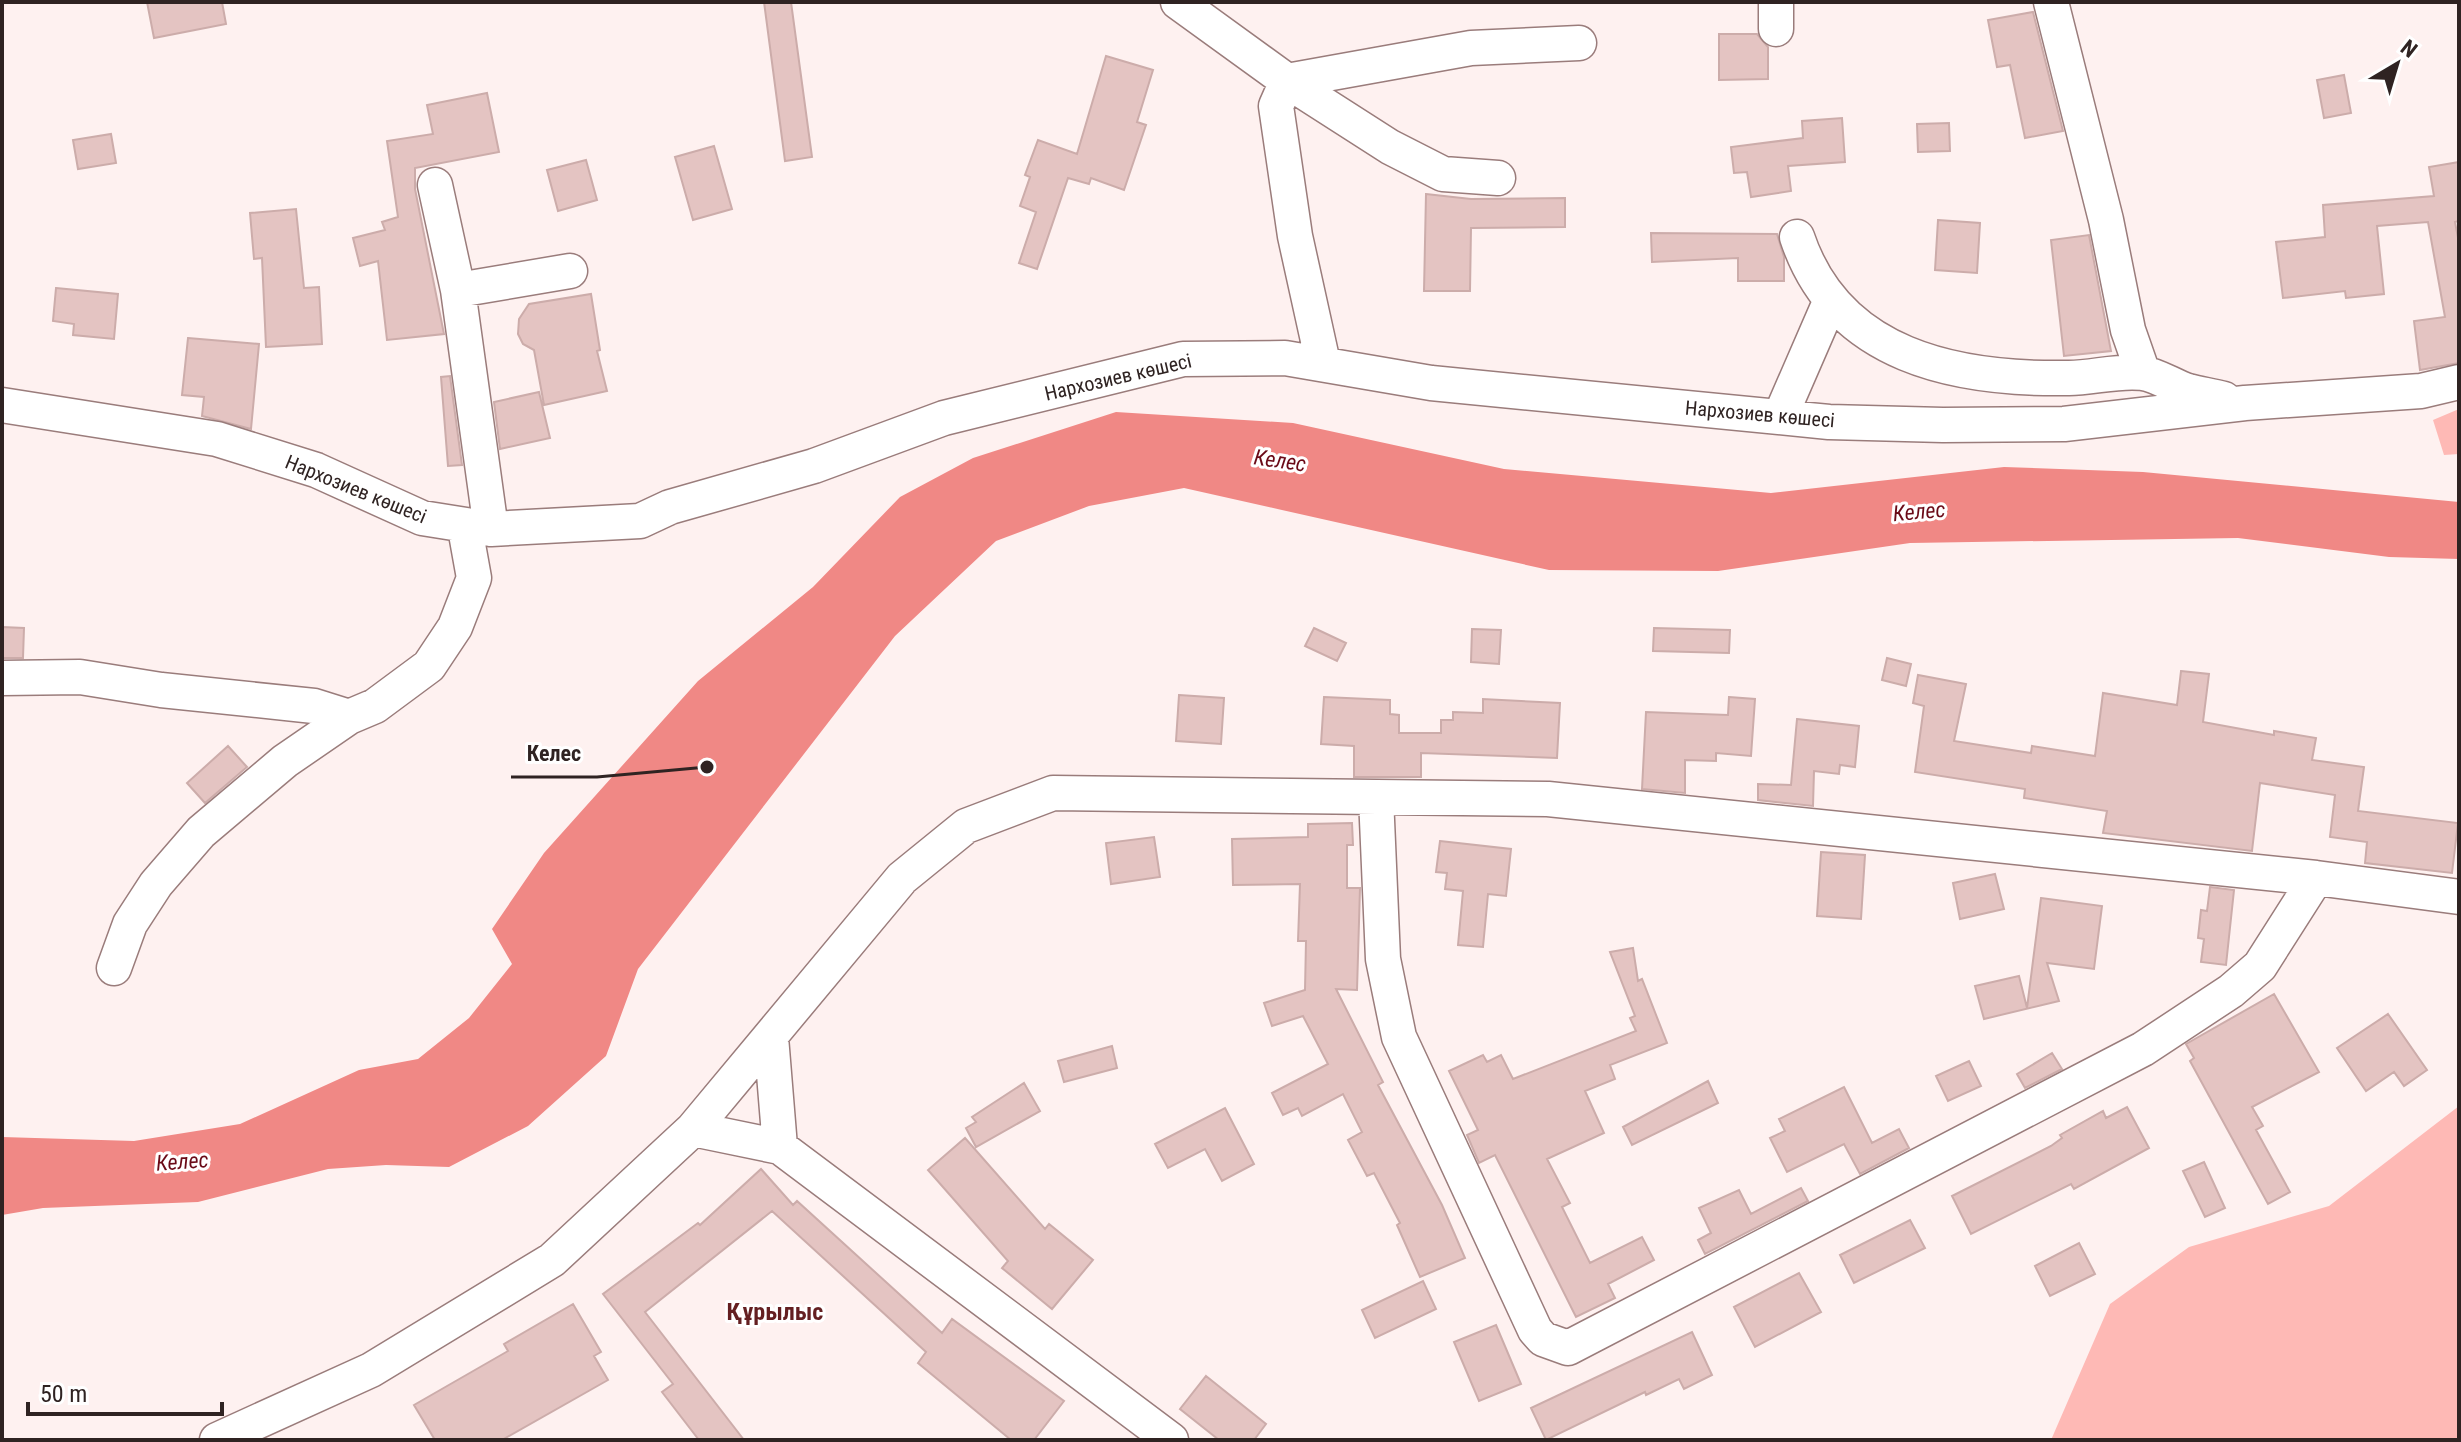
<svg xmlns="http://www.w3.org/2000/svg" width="2461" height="1442" viewBox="0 0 2461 1442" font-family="'Roboto Condensed',sans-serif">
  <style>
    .green { fill: #feb9b5 }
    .water { fill: #f08885 }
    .building { fill: #e4c4c2; stroke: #ccacaa; stroke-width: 2 }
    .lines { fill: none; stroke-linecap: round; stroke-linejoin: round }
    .minor-casing { stroke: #9a7c7b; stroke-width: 37 }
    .minor { stroke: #fff; stroke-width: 34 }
    .labels { text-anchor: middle; stroke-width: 6; stroke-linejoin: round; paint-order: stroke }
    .street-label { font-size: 20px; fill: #2f2322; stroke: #fff }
    .water-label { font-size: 22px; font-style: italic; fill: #6a0a17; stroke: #fff }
    .quarter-label { font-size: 24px; font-weight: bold; fill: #641f21; stroke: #fff }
    .leader { fill: none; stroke: #2f2322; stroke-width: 3 }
    .callout-dot { fill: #2f2322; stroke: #fff; stroke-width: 3 }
    .callout-label { font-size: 22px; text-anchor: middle; font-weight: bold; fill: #2f2322; stroke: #fff; stroke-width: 6; stroke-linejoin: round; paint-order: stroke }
  </style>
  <rect width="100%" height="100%" fill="#fef1f0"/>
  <path class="green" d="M2459 409V454L2444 455 2433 420Z
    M2459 1106V1440H2051L2110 1304 2189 1247 2329 1206Z"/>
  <path class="water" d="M1116 412 1293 423 1504 469 1771 493 2004 467 2143 472 2459 502V559L2389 557 2238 538 1910 543 1718 571 1549 570 1184 488 1089 506 996 541 895 636 638 969 606 1056 528 1126 449 1167 386 1165 328 1169 198 1202 43 1208 2 1215V1137L134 1141 240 1124 359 1070 418 1059 469 1018 512 964 492 929 544 853 698 681 813 587 900 497 973 458Z"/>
  <path class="building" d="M147 2H222L226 24 154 38Z
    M764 2H791L812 157 785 161Z
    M2033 12 2063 131 2025 138 2010 65 1997 67 1988 20Z
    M1719 34H1757L1768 47V79L1719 80Z
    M1106 56 1153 70 1137 122 1146 125 1124 190 1091 178 1089 184 1068 178 1037 269 1019 263 1036 212 1020 206 1030 177 1025 175 1038 140 1077 154Z
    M2344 75 2351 113 2324 118 2317 80Z
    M487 93 499 152 415 168V189L444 334 387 340 378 261 360 266 353 238 385 230 382 222 398 217 387 141 433 134 427 105Z
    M1842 118 1845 162 1788 166 1791 191 1751 197 1747 172 1734 173 1731 147 1803 138 1802 121Z
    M1949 123 1950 151 1918 152 1917 124Z
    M111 134 116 163 78 169 73 140Z
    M714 146 732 209 693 220 675 157Z
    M586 160 597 200 558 211 547 170Z
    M2459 162V221L2455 222 2459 243V363L2420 370 2414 321 2445 317 2428 222 2377 226 2384 294 2346 298 2345 291 2283 298 2276 242 2325 237 2323 205 2434 196 2429 167Z
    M1426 194 1471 199 1565 198V227L1471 228 1470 291H1424Z
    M296 209 304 288 319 287 322 344 266 347 262 258 254 259 250 213Z
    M1938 220 1980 223 1977 273 1935 270Z
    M1651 233 1777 234 1784 257V281H1738V258L1652 262Z
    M2089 235 2111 351 2064 356 2051 240Z
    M56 288 118 294 114 339 73 335 74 324 53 321Z
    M591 294 600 350 597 351 607 391 544 405 534 350 523 344 518 334 519 319 529 304Z
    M188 338 259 344 251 429 202 416 204 397 182 395Z
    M450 376 462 465 448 466 441 377Z
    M539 392 550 438 500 449 494 402Z
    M2 627 24 628 23 658H2Z
    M1314 628 1346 643 1337 661 1305 646Z
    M1654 628 1730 630 1729 653 1653 651Z
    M1472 629 1501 630 1499 664 1471 662Z
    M1887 658 1911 664 1906 686 1882 680Z
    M2181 671 2209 674 2203 722 2274 735V731L2316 738 2312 760 2364 767 2358 811 2458 823 2452 873 2365 863 2367 842 2330 837 2335 795 2260 783 2252 851 2103 833 2107 811 2024 798 2025 789 1915 772 1924 706 1913 703 1918 675 1966 684 1954 741 2031 753 2032 746 2095 756 2103 693 2177 705Z
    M1179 695 1224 698 1221 744 1176 741Z
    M1324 697 1390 700V714L1399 715V733H1441V720H1453V712L1483 713V699L1560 703 1557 758 1421 753V777H1354V746L1321 744Z
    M1729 697 1755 699 1751 756 1716 753V761L1685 760V793L1642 789 1646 712 1728 715Z
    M1797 719 1859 726 1855 767 1840 765 1839 774 1814 771 1813 806 1758 800V784L1791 785Z
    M228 746 247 767 205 803 187 783Z
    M1352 823 1353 845H1347V888H1360L1357 990 1336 989 1383 1082 1378 1085 1442 1205 1465 1258 1420 1277 1397 1225 1400 1223 1374 1173 1367 1176 1348 1140 1362 1132 1343 1094 1302 1116 1298 1108 1283 1115 1272 1093 1328 1064 1303 1016 1272 1026 1264 1003 1305 990 1306 941H1298L1300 884 1233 885 1232 839 1308 837V824Z
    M1154 837 1160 877 1111 884 1106 843Z
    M1440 841 1511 849 1506 896 1488 894 1483 947 1458 945 1463 891 1445 889 1447 873 1436 872Z
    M1821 852 1865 855 1861 919 1817 916Z
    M1995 874 2004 909 1960 919 1953 883Z
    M2210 887 2234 890 2226 965 2201 962 2204 939 2198 938 2201 910 2207 911Z
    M2041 898 2102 906 2094 969 2047 963 2059 1001 1984 1019 1975 986 2019 976 2027 1008Z
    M1633 948 1638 981 1642 979 1667 1043 1610 1065 1615 1079 1585 1091 1604 1133 1547 1159 1570 1203 1562 1207 1590 1263 1642 1237 1654 1260 1608 1284 1615 1298 1576 1317 1495 1155 1479 1163 1467 1135 1478 1130 1449 1071 1483 1055 1487 1062 1501 1055 1513 1079 1636 1031 1630 1018 1635 1016 1610 952Z
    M2274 994 2319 1072 2252 1107 2263 1126 2256 1130 2290 1192 2268 1204 2190 1061 2194 1058 2186 1044Z
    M2388 1014 2427 1070 2404 1086 2394 1072 2366 1091 2337 1048Z
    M1112 1046 1117 1068 1064 1082 1058 1061Z
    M2052 1053 2062 1069 2025 1088 2017 1074Z
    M1969 1061 1981 1086 1948 1101 1936 1076Z
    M1708 1081 1718 1103 1632 1145 1623 1127Z
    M1024 1083 1040 1111 976 1147 966 1128 976 1122 972 1117Z
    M1844 1087 1872 1143 1899 1129 1909 1148 1860 1174 1844 1144 1787 1172 1770 1138 1785 1131 1779 1119Z
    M2127 1107 2149 1148 2074 1189 2071 1184 1971 1234 1952 1196 2051 1146 2062 1138 2060 1135 2103 1111 2106 1118Z
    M1225 1108 1254 1164 1222 1181 1205 1149 1168 1168 1155 1144Z
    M965 1138 1045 1229 1049 1224 1093 1260 1052 1309 1002 1268 1008 1261 928 1170Z
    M2204 1162 2225 1208 2205 1217 2183 1171Z
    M761 1169 793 1205 797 1201 942 1333 952 1319 1064 1401 1034 1440H1011L918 1363 926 1352 772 1211 645 1312 744 1440H699L662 1392 673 1384 603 1294 698 1223 700 1225Z
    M1801 1188 1808 1201 1705 1254 1698 1240 1711 1233 1699 1208 1739 1190 1751 1214Z
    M1910 1220 1925 1248 1854 1283 1840 1255Z
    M2079 1243 2095 1274 2050 1296 2035 1266Z
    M1799 1273 1821 1312 1755 1347 1734 1307Z
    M1423 1281 1436 1309 1375 1338 1362 1310Z
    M573 1304 601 1352 594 1356 608 1380 502 1440H435L414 1405 508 1351 504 1344Z
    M1496 1325 1521 1384 1479 1401 1454 1342Z
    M1692 1332 1712 1375 1684 1389 1679 1379 1646 1395 1645 1392 1546 1440 1531 1408Z
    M1206 1376 1266 1424 1254 1440H1219L1180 1409Z"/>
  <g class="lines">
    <g class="minor-casing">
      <path id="minor" d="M1178 2 1287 81 1390 147 1443 174 1498 178
        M2051 2 2106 220 2128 330 2143 373
        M1776 29V2
        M1287 81 1471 48 1579 43
        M1287 81 1276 106 1295 236 1323 363
        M435 185 458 290 491 529
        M1797 237C1837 357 1956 380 2069 378 2092 378 2119 370 2142 373 2157 375 2173 386 2188 391 2200 394 2212 396 2224 399
        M458 290 570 271
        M2 405 217 439 316 470 422 518 491 529 640 521 670 507 814 466 944 418 1183 359 1285 358 1431 383 1829 422 1943 425 2064 424 2245 403 2421 391 2459 382
        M1780 417 1830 302
        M2 678 80 677 161 690 314 706 349 717
        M1376 797 1383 959 1399 1037 1535 1330 1543 1339 1568 1348 2143 1049 2231 991 2260 966 2316 878
        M114 968 130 924 156 884 201 832 285 761 349 717 375 706 429 666 455 627 474 578 465 528
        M771 1037 780 1147
        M693 1129 780 1147 1171 1440
        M217 1440 371 1370 552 1260 693 1129 902 878 966 826 1053 793 1548 799 2316 878 2459 897"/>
    </g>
    <use href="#minor" class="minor"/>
  </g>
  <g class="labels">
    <g class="street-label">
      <text transform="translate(1118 377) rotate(-13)" y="7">Нархозиев көшесі</text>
      <text transform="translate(1760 414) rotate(5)" y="7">Нархозиев көшесі</text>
      <text transform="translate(356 489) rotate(22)" y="7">Нархозиев көшесі</text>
    </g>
    <g class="water-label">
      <text transform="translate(1280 460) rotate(8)" y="8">Келес</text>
      <text transform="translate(1919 511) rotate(-5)" y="8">Келес</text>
      <text transform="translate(182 1161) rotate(-4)" y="8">Келес</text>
    </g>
    <g class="quarter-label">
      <text x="775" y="1320">Құрылыс</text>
    </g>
  </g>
  <path class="leader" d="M707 767L597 777H511"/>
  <circle class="callout-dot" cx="707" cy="767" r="8"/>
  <g class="callout-label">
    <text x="554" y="761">Келес</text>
  </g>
  <rect width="2461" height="1442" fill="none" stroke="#2f2322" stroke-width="8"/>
  <g transform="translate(2397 64) rotate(38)" stroke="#ffffff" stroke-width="6" paint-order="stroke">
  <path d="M0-6L14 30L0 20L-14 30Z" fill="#2f2322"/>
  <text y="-12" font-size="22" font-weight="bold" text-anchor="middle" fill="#2f2322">N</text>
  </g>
  <path d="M28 1402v12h194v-12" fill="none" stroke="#2f2322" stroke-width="4"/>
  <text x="40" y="1402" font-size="24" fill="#2f2322" stroke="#ffffff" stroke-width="6" paint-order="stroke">50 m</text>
</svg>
